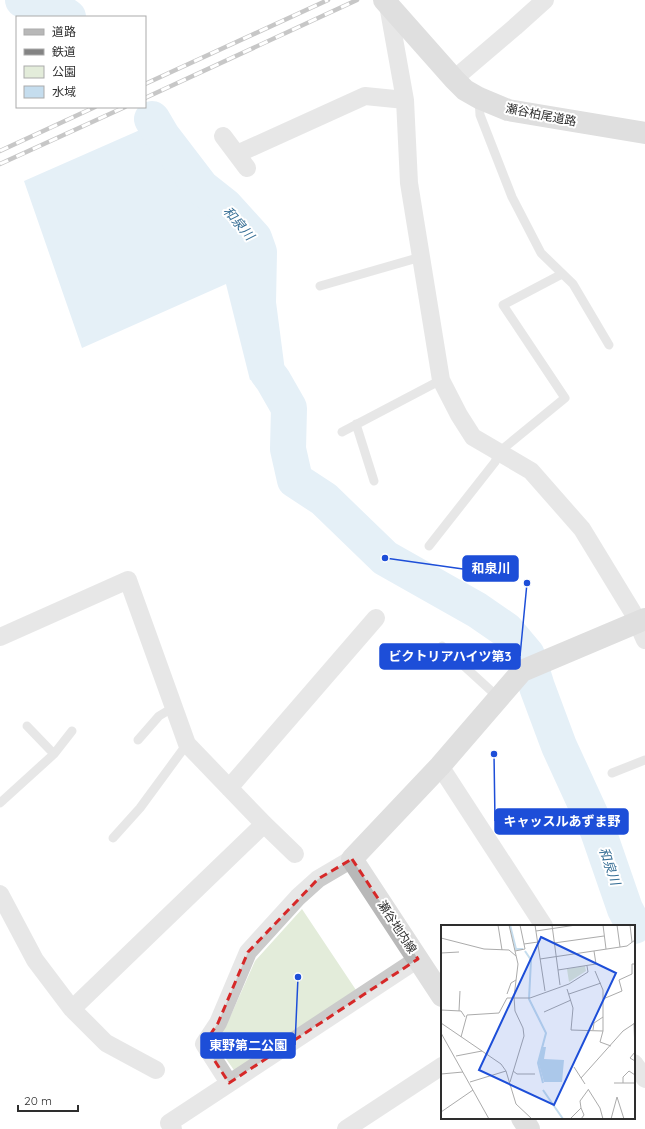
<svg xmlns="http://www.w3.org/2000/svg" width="645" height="1129" viewBox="0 0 645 1129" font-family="Quicksand,'Noto Sans JP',sans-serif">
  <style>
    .green { fill: #e3ecda }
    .water { fill: #c5ddee }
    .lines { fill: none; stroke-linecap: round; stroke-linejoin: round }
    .river { stroke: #c5ddee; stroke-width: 36 }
    .lane { stroke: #cbcbcb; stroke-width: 9 }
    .street { stroke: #cbcbcb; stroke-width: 18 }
    .secondary { stroke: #b8b8b8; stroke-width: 22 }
    .rail-casing { stroke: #838383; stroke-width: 4.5 }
    .rail { stroke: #fff; stroke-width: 3; stroke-dasharray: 9; stroke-linecap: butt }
    .marked { fill: none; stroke: #d62828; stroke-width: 3; stroke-dasharray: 8 5; stroke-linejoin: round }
    .labels { text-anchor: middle; stroke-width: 4; stroke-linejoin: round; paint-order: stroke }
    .street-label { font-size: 12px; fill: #2e2e2e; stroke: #fff }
    .water-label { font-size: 13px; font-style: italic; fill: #366e95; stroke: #fff }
    .inset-river { fill: none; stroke: #c5ddee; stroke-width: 2 }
    .inset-road { fill: none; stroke: #ababab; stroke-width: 1 }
    .view { fill: #1d4ed8; fill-opacity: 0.15; stroke: #1d4ed8; stroke-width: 2 }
    .inset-edge { fill: none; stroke: #2e2e2e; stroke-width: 2 }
    .leader { fill: none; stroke: #1d4ed8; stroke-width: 1.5 }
    .callout-dot { fill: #1d4ed8; stroke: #fff; stroke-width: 1.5 }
    .callout { fill: #1d4ed8; stroke: #1d4ed8; stroke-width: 1.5 }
    .callout-label { font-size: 13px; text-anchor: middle; font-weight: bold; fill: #fff }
  </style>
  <rect width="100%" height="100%" fill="#fff"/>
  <path class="green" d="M302 909 358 993 236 1073 215 1043 231 1015 255 961Z"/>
  <path class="water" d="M149 126 239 226 256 251 259 278 258 303 267 372 250 380 226 284 82 348 24 181Z"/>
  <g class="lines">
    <path class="river" d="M23 0 51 6 68 17
      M152 119 162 136 201 187 225 206 254 238 259 252 258 303 267 372 273 380 289 408 288 449 295 480 324 499 385 558 477 610 506 630 527 655 537 687 559 746 598 831 625 909 634 926"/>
    <path class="lane" d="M479 99 480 115 512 197 541 253 573 284 609 345
      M320 286 421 257
      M356 424 374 481
      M342 432 441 380
      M429 546 495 462 499 452 565 398 503 305 562 274
      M442 646 499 698
      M27 726 54 754
      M138 740 159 716 174 707
      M612 773 645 760
      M0 803 54 754 72 731
      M113 838 140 808 187 744"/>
    <path class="street" d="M388 5 405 100 409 183 441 380 459 415 473 437 531 471 582 529 632 611 645 640
      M454 79 515 27 545 0
      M223 136 247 168
      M237 154 365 96 405 100
      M0 637 128 580 187 744 264 824 295 854
      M440 766 544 926
      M229 788 376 618
      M0 894 35 960 72 1009 106 1043 156 1070
      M72 1009 264 824
      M634 1063 645 1079
      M229 1083 204 1044 218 1023 248 952 298 897 318 879 352 859
      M173 1129 169 1123 418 959
      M346 1129 442 1066"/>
    <path class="secondary" d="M384 0 454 79 465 90 479 98 508 110 645 133
      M442 996 352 859 440 766 522 671 645 619
      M522 1118 529 1129"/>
    <g class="rail-casing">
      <path id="rail" d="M145 84 328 0
        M145 98 357 0
        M0 151 95 107
        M0 164 125 107"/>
    </g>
    <use href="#rail" class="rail"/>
  </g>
  <path d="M0 0H645V1129H0ZM352 859 418 959 229 1083 204 1044 218 1023 248 952 318 879Z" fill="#fff" fill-opacity=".55" fill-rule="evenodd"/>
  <path class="marked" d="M352 859 418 959 229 1083 204 1044 218 1023 248 952 318 879Z"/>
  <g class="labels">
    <g class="street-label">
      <text transform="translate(541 115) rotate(11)" y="4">瀬谷柏尾道路</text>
      <text transform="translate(397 927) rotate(57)" y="4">瀬谷地内線</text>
    </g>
    <g class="water-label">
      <text transform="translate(239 223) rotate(49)" y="5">和泉川</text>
      <text transform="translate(610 866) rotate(71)" y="5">和泉川</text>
    </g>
  </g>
  <g transform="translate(441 925)">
    <rect width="194" height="194" fill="#fff"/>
    <path d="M144 41 145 46 128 57 126 44Z" fill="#e3ecda"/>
    <path d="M102 122H105L103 134 123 135 121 157H103L97 136Z" fill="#c5ddee"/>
    <path class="inset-river" d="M69 0 75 24H82M84 26 90 35 88 74 105 108 97 138 102 158M102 165 122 194"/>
    <path class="inset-road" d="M57 0 61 25M68 0 77 39 73 72 74 86 82 103 83 111 69 157M79 0 83 19M94 0 104 66M111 0 119 60M162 0 165 24M176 0 179 22M189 0 191 17M95 6 135 0M0 13 43 24 68 25 75 31M113 18 163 11M74 26 84 24 83 19 97 17M0 28 18 27M99 34 186 21 194 15M117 45 155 39 153 26M154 46 162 65V106L159 117 170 121M126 64 132 83 130 105 162 106M66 69 70 58 75 55M128 69 160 58M162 74 181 66 178 55 191 49V39H194M0 85 20 86 24 92M18 86 19 66M103 87 130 75M0 98 60 139 65 146 75 179 91 194M193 98 194 127 189 133 194 136M152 105 153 98 162 92M0 108 48 194M20 112 26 90 58 88 66 73H89L128 59 147 47 146 41M15 131 41 126M133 142 144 159M72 146 76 149H94M0 149 22 147M140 153 182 106 194 98M29 157 65 146M173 158H194M182 158V152L188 146 194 150M147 164 159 183 162 194M140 183 139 176 147 165M0 187 32 165M129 194 140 183 143 190 140 194M170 194 176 172 183 194"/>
    <path class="view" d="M100 12 175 48 113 180 38 145Z"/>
    <rect width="194" height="194" class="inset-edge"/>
  </g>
  <path class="leader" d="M385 558L463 569M527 583L520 656M494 754L495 821M298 977L295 1045"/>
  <g class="callout-dot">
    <circle cx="385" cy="558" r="4"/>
    <circle cx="527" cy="583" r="4"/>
    <circle cx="494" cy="754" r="4"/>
    <circle cx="298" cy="977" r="4"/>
  </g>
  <g class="callout">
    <rect x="463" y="556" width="55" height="25" rx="4"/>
    <rect x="380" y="644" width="140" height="25" rx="4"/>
    <rect x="495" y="809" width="133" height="25" rx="4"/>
    <rect x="201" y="1033" width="94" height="25" rx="4"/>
  </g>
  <g class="callout-label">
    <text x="491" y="573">和泉川</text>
    <text x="450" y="661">ビクトリアハイツ第3</text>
    <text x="562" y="826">キャッスルあずま野</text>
    <text x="248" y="1050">東野第二公園</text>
  </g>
  <rect x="16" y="16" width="130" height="92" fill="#ffffff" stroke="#ababab"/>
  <rect x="24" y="29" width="20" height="6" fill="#b8b8b8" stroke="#ababab"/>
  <text x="52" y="36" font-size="12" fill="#2e2e2e">道路</text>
  <rect x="24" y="49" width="20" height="6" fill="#838383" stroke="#ababab"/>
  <text x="52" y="56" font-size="12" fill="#2e2e2e">鉄道</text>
  <rect x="24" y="66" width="20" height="12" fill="#e3ecda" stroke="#ababab"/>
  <text x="52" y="76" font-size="12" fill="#2e2e2e">公園</text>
  <rect x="24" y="86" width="20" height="12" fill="#c5ddee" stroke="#ababab"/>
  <text x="52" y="96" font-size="12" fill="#2e2e2e">水域</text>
  <path d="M18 1105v6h60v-6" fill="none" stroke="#2e2e2e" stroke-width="2"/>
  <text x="24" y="1105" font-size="12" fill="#2e2e2e" stroke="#ffffff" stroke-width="3" paint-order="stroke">20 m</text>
</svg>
